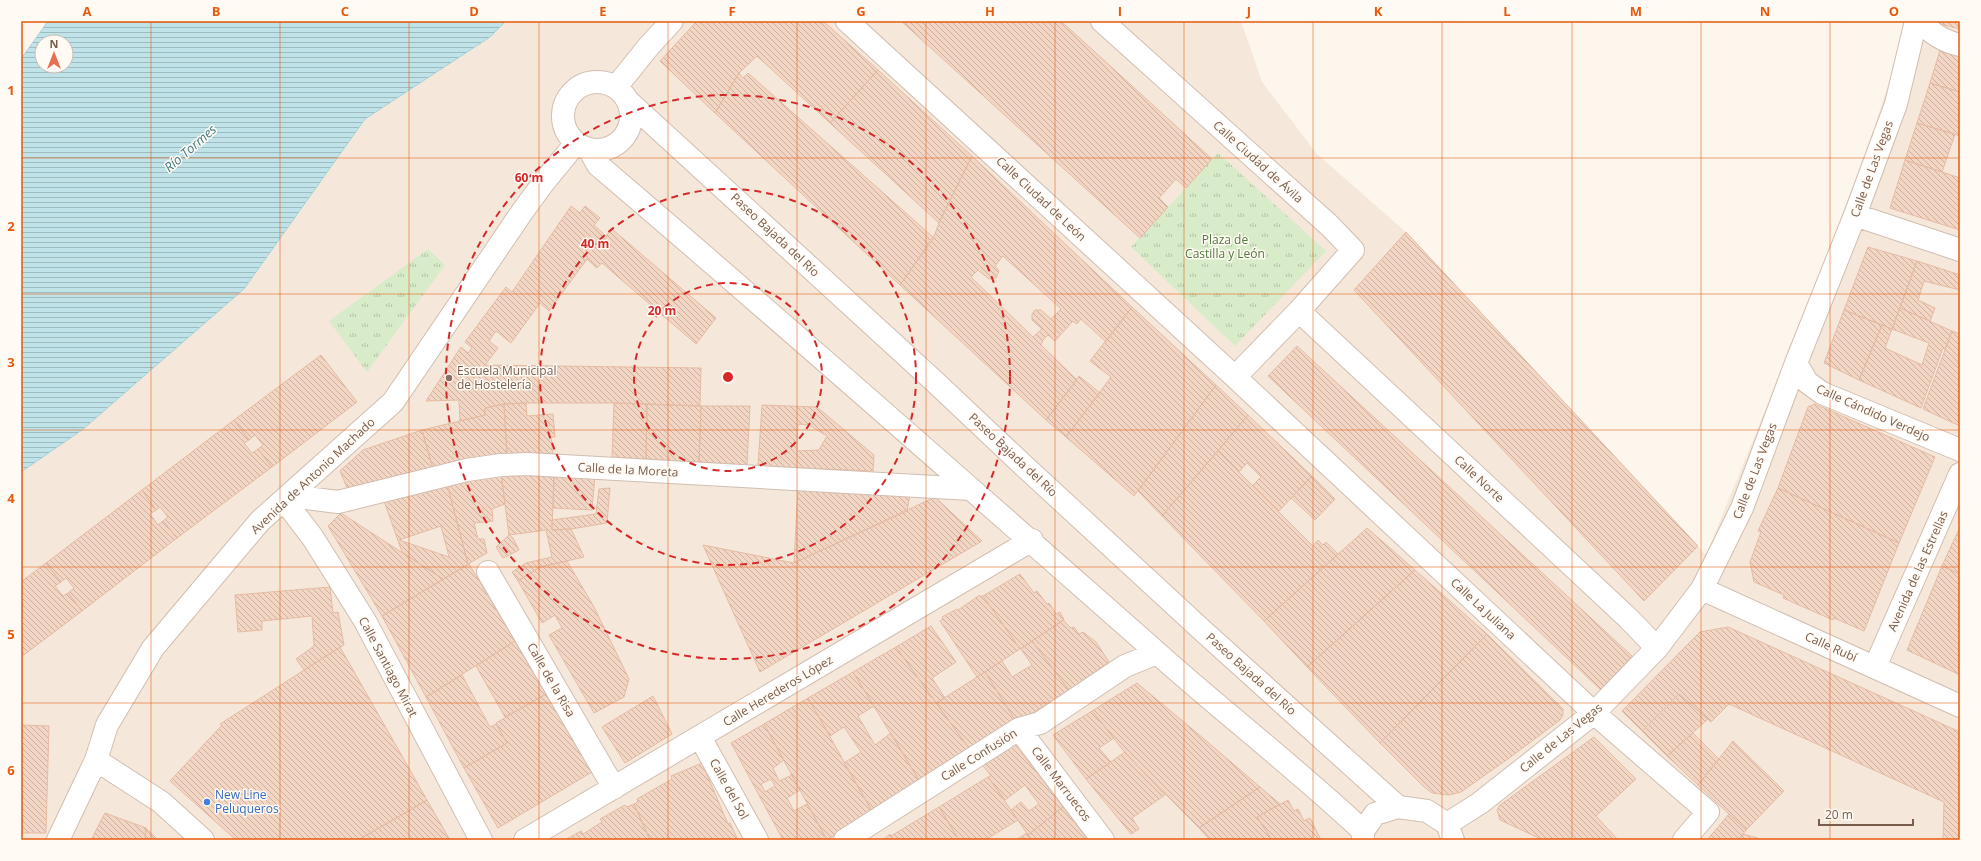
<svg xmlns="http://www.w3.org/2000/svg" width="1981" height="861" viewBox="0 0 1981 861" font-family="'Open Sans',sans-serif">
  <style>
    .residential { fill: #f5e8da }
    .park { fill: url(#park-tufts) }
    .water { fill: url(#water-rules); stroke: #a5d3da; fill-rule: evenodd }
    .building { fill: url(#building-back-hatch); stroke: #e6bba3; fill-rule: evenodd }
    .lines { fill: none; stroke-linecap: round; stroke-linejoin: round }
    .minor-casing { stroke: #d1beb0; stroke-width: 24 }
    .minor { stroke: #fff; stroke-width: 22 }
    .grid { fill: none; stroke: #e8590c; stroke-width: 1; stroke-opacity: 0.55 }
    .ring { fill: none; stroke: #d62828; stroke-width: 2; stroke-dasharray: 7 5 }
    .education-dot { fill: #8d6e63; stroke: #fffaf3; stroke-width: 1.5 }
    .shop-dot { fill: #3f7fe0; stroke: #fffaf3; stroke-width: 1.5 }
    .labels { text-anchor: middle; stroke-width: 3; stroke-linejoin: round; paint-order: stroke }
    .street-label { font-size: 12px; fill: #7a5c4d; stroke: #fffaf3 }
    .park-label { font-size: 12px; fill: #537a41; stroke: #fffaf3 }
    .education-label { font-size: 12px; fill: #785e54; stroke: #fffaf3; text-anchor: start }
    .shop-label { font-size: 12px; fill: #366cbe; stroke: #fffaf3; text-anchor: start }
    .water-label { font-size: 13px; font-style: italic; fill: #437c86; stroke: #fffaf3 }
    .centre { fill: #d62828; stroke: #fffaf3; stroke-width: 2 }
    .ring-label { font-size: 12px; text-anchor: middle; font-weight: bold; fill: #d62828; stroke: #fffaf3; stroke-width: 3; stroke-linejoin: round; paint-order: stroke }
    .neatline { fill: none; stroke: #e8590c; stroke-width: 1.5 }
    .grid-label { font-size: 13px; text-anchor: middle; font-weight: bold; fill: #e8590c }
  </style>
  <defs>
    <pattern id="park-tufts" width="24" height="20" patternUnits="userSpaceOnUse"><rect width="24" height="20" fill="#d8ecc9"/><path d="M3 7l-1-3M5 7V3M7 7l1-3M15 17l-1-3M17 17v-4M19 17l1-3" fill="none" stroke="#b4c2a5"/></pattern>
    <pattern id="water-rules" width="6" height="5" patternUnits="userSpaceOnUse"><rect width="6" height="5" fill="#bfe3e8"/><path d="M0 2.5h6" fill="none" stroke="#a0bbbe"/></pattern>
    <pattern id="building-back-hatch" width="6" height="6" patternUnits="userSpaceOnUse"><rect width="6" height="6" fill="#f3d5c3"/><path d="M-1 5l2 2M0 0l6 6M5-1l2 2" fill="none" stroke="#cab0a1"/></pattern>
  </defs>
  <rect width="100%" height="100%" fill="#fdf6ec"/>
  <path class="residential" d="M506 21H1241L1262 82 1317 154 1406 232 1706 555 1847 210 1909 21H1960V840H21V472L82 430 244 289 365 119 490 37Z"/>
  <path class="park" d="M1218 153 1326 251 1235 346 1131 247Z
    M428 249 445 265 367 372 329 321Z"/>
  <path class="water" d="M48 21H506L490 37 365 119 244 289 82 430 21 472V59ZM42 42H66V66H42Z"/>
  <path class="building" d="M697 21H823L878 70 830 123 757 56 739 73 715 113 660 61Z
    M901 21H1061L1212 159 1186 188 1176 179 1159 198 1168 207 1140 238Z
    M1941 21H1960V29L1940 24Z
    M1941 47 1960 53V92L1930 83Z
    M878 70 972 156 939 223 830 123Z
    M739 73 743 78 748 73 933 237 900 285 715 113Z
    M1930 83 1960 92V136L1917 123Z
    M1917 123 1955 134 1942 172 1905 160Z
    M972 156 1132 307 1106 342 1081 319 1077 324 1073 321 1055 341 1048 335 1043 340 1041 345 1077 380 1046 420 900 285 933 239 939 223ZM1003 256 1061 309 1051 319 1041 310H1035L1032 314V320L1042 329 1033 337 971 277 978 270 989 279 996 278 999 271 995 266Z
    M1905 160 1960 178V230L1890 208Z
    M571 206 580 213 585 206 600 218 594 225 606 236 612 229 716 318 696 344 602 263 597 268 587 259 549 311 540 303 511 343 496 331 489 341 498 348 485 365 701 368 700 406 614 403H526L504 404 485 408V415L460 421 459 400 426 401 461 347 468 353 472 348 465 342 506 287 512 292Z
    M1406 232 1698 546 1644 601 1354 290Z
    M1868 247 1917 261 1892 329 1844 310Z
    M1917 261 1960 275V290L1924 281 1918 300 1935 308 1930 321 1900 308Z
    M1132 307 1216 385 1134 496 1066 437 1111 377 1090 361Z
    M1900 308 1952 331 1945 349 1943 348 1921 408 1859 380 1882 325 1892 329ZM1892 329 1929 343 1922 365 1885 348Z
    M1844 310 1882 325 1859 380 1824 363Z
    M1952 331 1960 334V355L1957 363 1960 364V426L1923 409Z
    M1297 346 1632 656 1601 690 1268 376Z
    M321 355 357 402 272 467 258 449 263 445 255 435 249 440 234 420Z
    M1079 376 1100 393 1066 437 1046 420Z
    M1216 385 1248 415 1162 516 1138 491Z
    M526 403 527 416 553 414 555 437H551L553 454 507 455 504 404Z
    M614 403 647 404 646 459 612 457Z
    M504 404 507 455 433 469 422 430 485 415V408Z
    M647 404 701 406 699 462 646 459Z
    M1815 404 1935 457 1899 543 1778 488 1808 407Z
    M762 405 817 407 874 455 873 471 758 466ZM798 424 809 425 827 436 819 450 797 451Z
    M701 406H750L747 465 699 462Z
    M1248 415 1312 476 1279 511 1253 485 1261 477 1247 463 1239 472 1218 451Z
    M234 420 249 440 244 443 252 453 258 449 272 467 177 538 163 521 168 517 160 507 156 510 142 490Z
    M422 430 433 469 348 490 340 471 363 450Z
    M1218 451 1313 546 1318 540 1323 545 1326 542 1338 554 1264 621 1162 516Z
    M556 473 595 475 592 510 553 508 554 477Z
    M501 474 505 504 492 509 493 521 474 523 478 539H484L487 553 468 564 447 484Z
    M501 474 554 477 552 530 571 529 584 557 540 567 518 581 512 572 526 563 552 557 546 530 509 535Z
    M1312 476 1335 499 1315 520 1291 498Z
    M447 484 468 564 443 579 402 552 384 501ZM441 526 449 557 399 540Z
    M610 488 607 523 571 529 552 530V520L596 514 599 489Z
    M798 488 910 495 907 511 794 563Z
    M1778 488 1899 543 1864 631 1834 618 1833 620 1783 598 1784 595 1754 582 1750 562 1761 532 1758 531Z
    M142 490 156 510 150 514 158 525 163 521 177 538 82 611 68 593 74 588 66 578 61 582 46 563Z
    M935 497 982 541 760 672 703 545 794 563Z
    M341 513 344 515 443 579 382 616 328 526Z
    M1960 527V574L1942 566Z
    M1367 528 1415 570 1307 667 1264 621Z
    M509 535 513 538 519 550 503 558 496 547Z
    M567 561 594 607 629 679 624 697 594 713 549 635 562 628 555 615 542 623 518 581 540 567Z
    M46 563 61 582 55 586 63 596 68 593 82 611 21 657V582Z
    M469 564 515 641 426 697 382 616Z
    M1942 566 1960 574V675L1907 650Z
    M1415 570 1487 634 1380 743 1307 667Z
    M1020 574 1034 593 1037 591 1047 604 1049 603 1056 614 1060 612 1064 620 1020 649 983 596Z
    M330 587 333 613 338 612 344 645 304 670 296 659 314 646 312 616 262 621V630L238 632 235 595Z
    M980 595 981 597 983 596 1020 649 977 677 940 621 943 619 942 617 957 609 958 610Z
    M1063 620 1071 628 1074 627 1079 634 1083 632 1096 642 1109 662 1069 690 1032 641Z
    M931 626 956 662 932 678 945 698 936 703 896 647Z
    M1728 627 1960 732V840H1943L1944 802 1729 704 1711 722 1679 694 1642 731 1622 711 1700 632Z
    M1487 634 1563 709V715L1560 720 1512 756 1461 792 1449 795 1432 793 1423 786 1380 743Z
    M515 641 546 694 505 717 476 666Z
    M1032 641 1069 690 1017 723 985 672 1002 661 1012 677 1032 665 1021 649Z
    M340 647 427 800 358 840H236L170 781 222 725 220 724Z
    M896 647 971 751 920 782 853 672Z
    M853 672 874 706 858 716 875 745 891 733 920 782 872 811 844 763 861 752 844 727 830 736 808 698Z
    M985 672 1017 723 971 751 936 703Z
    M462 675 490 727 496 724 507 743 464 768 426 697Z
    M1137 683 1203 738 1260 787 1199 828 1126 754 1092 711Z
    M546 694 592 772 498 828 464 768 507 743 496 723Z
    M1679 694 1708 719 1667 756 1642 731Z
    M653 696 672 734 625 763 602 727Z
    M808 698 872 811 827 840 764 724Z
    M1092 711 1114 738 1099 748 1111 762 1086 779 1053 735Z
    M764 724 784 760 773 768 779 781 792 775 800 790 787 798 794 811 807 804 827 840H783L731 743ZM771 779 775 786 765 792 761 784Z
    M21 725 49 726 46 833H21Z
    M1693 733 1719 759 1698 785 1667 756Z
    M1594 737 1636 779 1596 816 1618 840H1543L1500 820 1497 810 1500 805Z
    M1012 740 1063 807 1028 835 1011 810 1021 802 1029 811 1039 804 1025 785 1005 800 988 777 991 776 980 762Z
    M1733 741 1784 791 1746 830 1698 785Z
    M1125 752 1165 795 1132 818 1139 829 1131 834 1086 779Z
    M702 763 728 824 730 823 738 840H650L634 804 638 802 637 799 672 779 671 776Z
    M988 777 1018 820 985 840H959L939 807Z
    M1260 787 1280 804 1257 817 1272 840H1210L1199 828Z
    M427 800 450 840H358L414 808Z
    M1288 800 1294 811 1298 809 1304 821 1310 818 1321 840H1272L1257 817Z
    M634 804 650 840H565L581 831 583 834 602 822 600 819 625 805 627 807Z
    M939 807 959 840H893L891 836Z
    M1063 807 1088 840H1032L1028 835Z
    M105 813 146 828 145 840 128 839 127 840H91Z
    M1729 814 1746 830 1739 840H1707Z
    M146 828 158 840H145Z
    M1027 833 1032 840H1016Z
    M890 834 893 840H882L884 839Z
    M1743 834 1764 840H1739Z"/>
  <g class="lines">
    <g class="minor-casing">
      <path id="minor" d="M847 21 1235 377 1594 713 1708 812 1684 840
        M1102 21 1330 226 1353 250 1299 311 1235 377
        M1920 21C1932 34 1943 41 1960 45
        M563 116a34 34 0 1 1 68 0a34 34 0 1 1-68 0Z
        M616 87 649 46 672 21
        M628 101 934 381 1023 465 1203 631 1398 807
        M589 149 598 165C786 325 970 488 1155 651 1223 712 1296 768 1363 831
        M1855 215 1960 250
        M1299 311 1628 618 1657 648
        M1796 363 1807 382 1822 393 1960 450
        M290 496 338 502 467 470 501 465 527 464 971 489
        M284 500 313 538 365 621 481 840
        M488 572 614 788
        M1702 589 1960 706
        M1875 667 1960 474
        M1019 729 1103 840
        M700 737 757 840
        M96 760 161 802 203 840
        M1447 824 1480 803 1594 713 1657 648 1702 589 1742 508 1796 363 1855 215 1896 104 1916 21
        M58 840 96 760 107 725 153 648 260 521 393 402 522 212 544 182 576 143
        M525 840 1032 540
        M845 840 1019 729 1040 723 1125 666 1157 653
        M1363 840V831L1375 814 1398 807 1427 811 1447 824 1453 840"/>
    </g>
    <use href="#minor" class="minor"/>
  </g>
  <path class="grid" d="M151 21V840M280 21V840M409 21V840M539 21V840M668 21V840M797 21V840M926 21V840M1055 21V840M1184 21V840M1313 21V840M1442 21V840M1572 21V840M1701 21V840M1830 21V840M21 158H1960M21 294H1960M21 430H1960M21 567H1960M21 703H1960"/>
  <g class="ring">
    <circle cx="728" cy="377" r="94"/>
    <circle cx="728" cy="377" r="188"/>
    <circle cx="728" cy="377" r="282"/>
  </g>
  <circle class="education-dot" cx="449" cy="378" r="4"/>
  <circle class="shop-dot" cx="207" cy="802" r="4"/>
  <g class="labels">
    <g class="street-label">
      <text transform="translate(1258 162) rotate(42)" y="4">Calle Ciudad de Ávila</text>
      <text transform="translate(1872 169) rotate(-70)" y="4">Calle de Las Vegas</text>
      <text transform="translate(1041 199) rotate(43)" y="4">Calle Ciudad de León</text>
      <text transform="translate(775 235) rotate(43)" y="4">Paseo Bajada del Río</text>
      <text transform="translate(1873 413) rotate(24)" y="4">Calle Cándido Verdejo</text>
      <text transform="translate(1013 455) rotate(43)" y="4">Paseo Bajada del Río</text>
      <text transform="translate(628 470) rotate(3)" y="4">Calle de la Moreta</text>
      <text transform="translate(1755 471) rotate(-69)" y="4">Calle de Las Vegas</text>
      <text transform="translate(313 476) rotate(-43)" y="4">Avenida de Antonio Machado</text>
      <text transform="translate(1479 479) rotate(43)" y="4">Calle Norte</text>
      <text transform="translate(1918 571) rotate(-66)" y="4">Avenida de las Estrellas</text>
      <text transform="translate(1483 609) rotate(43)" y="4">Calle La Juliana</text>
      <text transform="translate(1831 647) rotate(24)" y="4">Calle Rubí</text>
      <text transform="translate(388 667) rotate(62)" y="4">Calle Santiago Mirat</text>
      <text transform="translate(1251 674) rotate(42)" y="4">Paseo Bajada del Río</text>
      <text transform="translate(551 680) rotate(60)" y="4">Calle de la Risa</text>
      <text transform="translate(778 691) rotate(-31)" y="4">Calle Herederos López</text>
      <text transform="translate(1561 738) rotate(-39)" y="4">Calle de Las Vegas</text>
      <text transform="translate(979 755) rotate(-32)" y="4">Calle Confusión</text>
      <text transform="translate(1061 784) rotate(53)" y="4">Calle Marruecos</text>
      <text transform="translate(729 789) rotate(61)" y="4">Calle del Sol</text>
    </g>
    <g class="park-label">
      <text x="1225" y="244">Plaza de<tspan x="1225" dy="14">Castilla y León</tspan></text>
    </g>
    <g class="education-label">
      <text x="457" y="375">Escuela Municipal<tspan x="457" dy="14">de Hostelería</tspan></text>
    </g>
    <g class="shop-label">
      <text x="215" y="799">New Line<tspan x="215" dy="14">Peluqueros</tspan></text>
    </g>
    <g class="water-label">
      <text transform="translate(190 148) rotate(-41)" y="5">Río Tormes</text>
    </g>
  </g>
  <circle cx="728" cy="377" r="6" class="centre"/>
  <g class="ring-label">
    <text x="529" y="182">60 m</text>
    <text x="595" y="248">40 m</text>
    <text x="662" y="315">20 m</text>
  </g>
  <rect width="1981" height="861" fill="none" stroke="#fffaf3" stroke-width="44"/>
  <g transform="translate(54 54)"><circle r="19" fill="#fffaf3" stroke="#cabbb1"/>
  <path d="M0-3L7 15L0 10L-7 15Z" fill="#e76f51"/>
  <text y="-6" font-size="11" font-weight="bold" text-anchor="middle" fill="#7a5c4d">N</text>
  </g>
  <path d="M1819 819v6h94v-6" fill="none" stroke="#7a5c4d" stroke-width="2"/>
  <text x="1825" y="819" font-size="12" fill="#7a5c4d" stroke="#fffaf3" stroke-width="3" paint-order="stroke">20 m</text>
  <rect x="22" y="22" width="1937" height="817" class="neatline"/>
  <g class="grid-label">
    <text x="87" y="16">A</text>
    <text x="216" y="16">B</text>
    <text x="345" y="16">C</text>
    <text x="474" y="16">D</text>
    <text x="603" y="16">E</text>
    <text x="732" y="16">F</text>
    <text x="861" y="16">G</text>
    <text x="990" y="16">H</text>
    <text x="1120" y="16">I</text>
    <text x="1249" y="16">J</text>
    <text x="1378" y="16">K</text>
    <text x="1507" y="16">L</text>
    <text x="1636" y="16">M</text>
    <text x="1765" y="16">N</text>
    <text x="1894" y="16">O</text>
    <text x="11" y="95">1</text>
    <text x="11" y="231">2</text>
    <text x="11" y="367">3</text>
    <text x="11" y="503">4</text>
    <text x="11" y="639">5</text>
    <text x="11" y="775">6</text>
  </g>
</svg>
